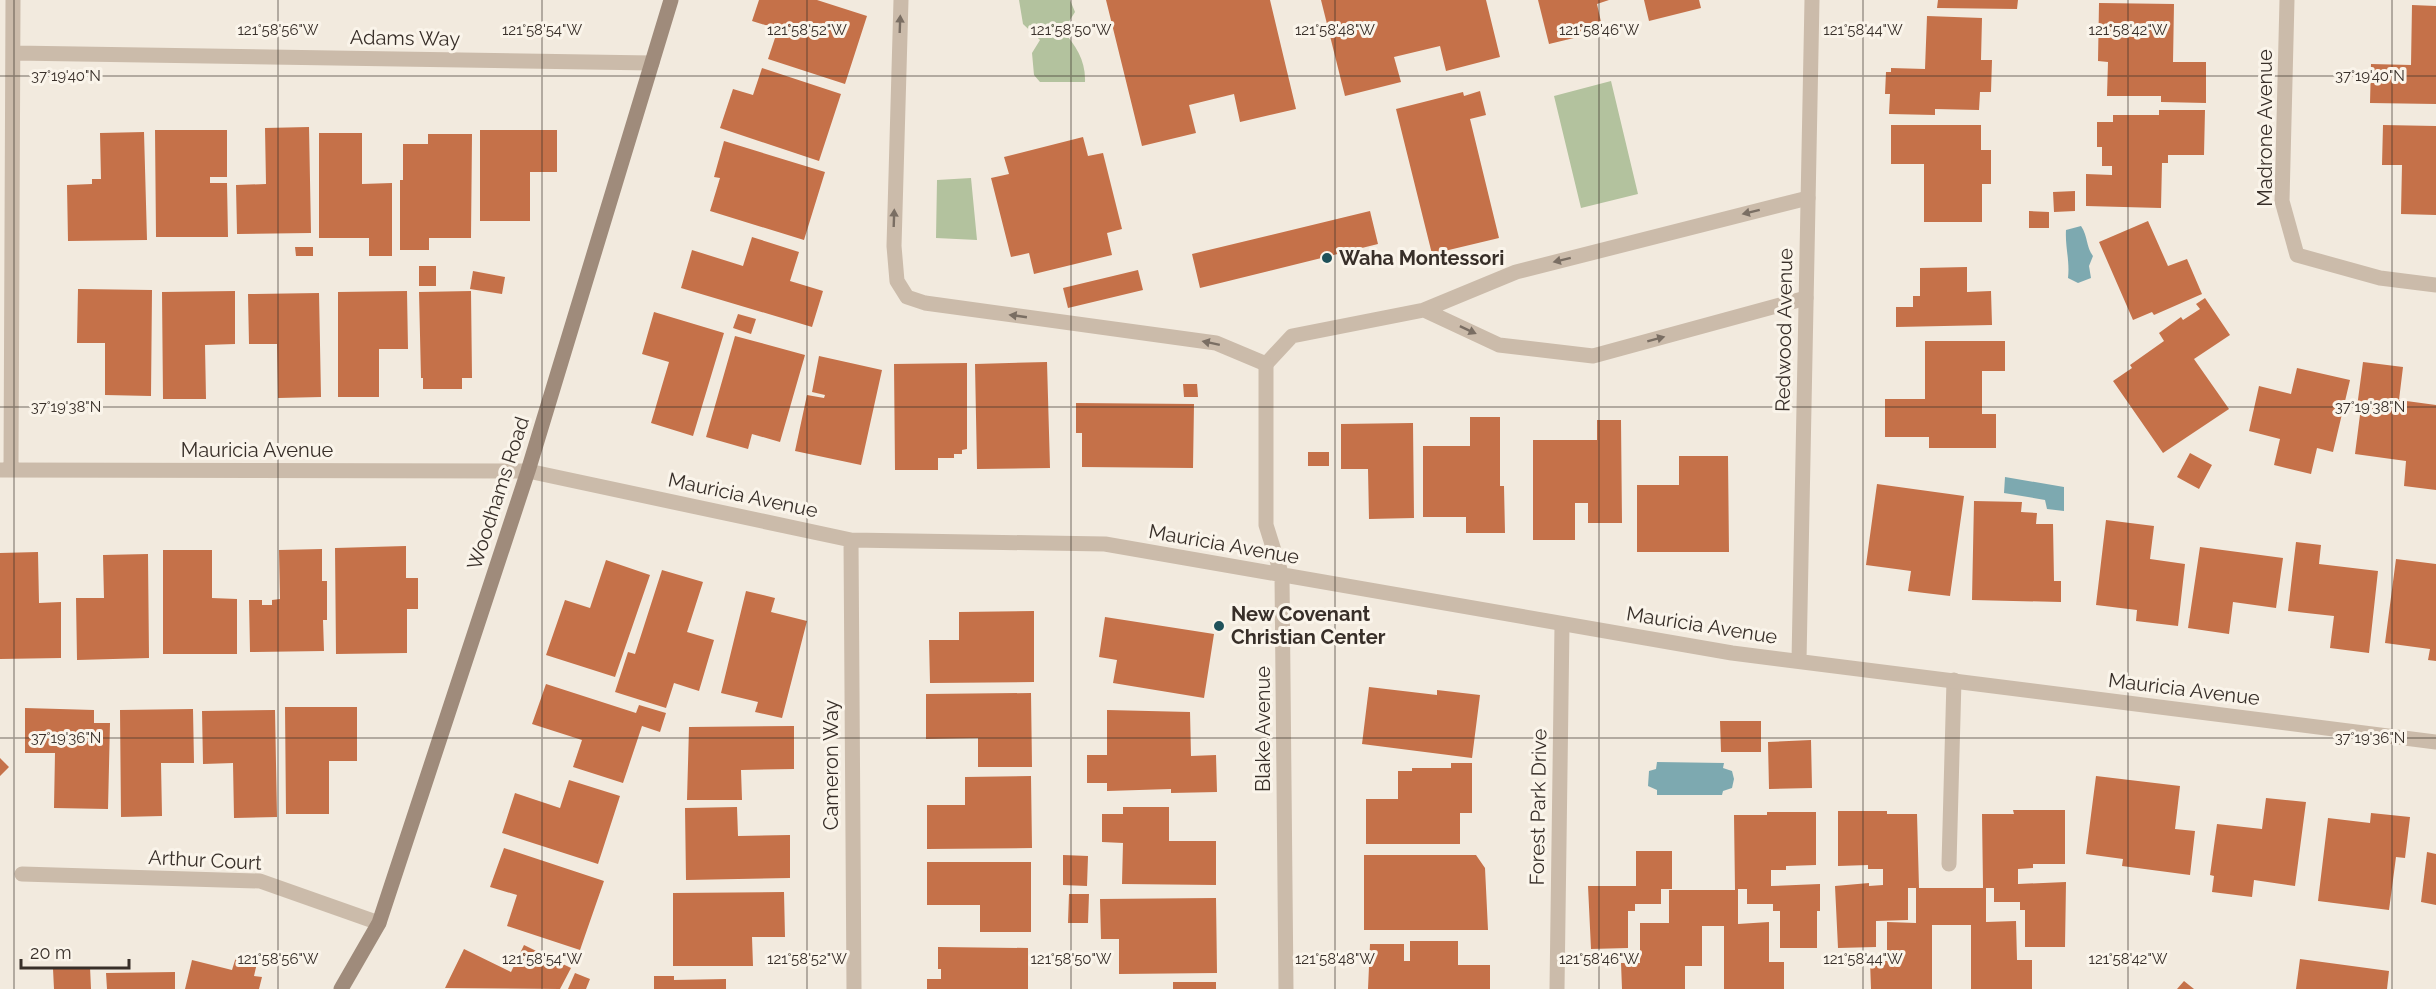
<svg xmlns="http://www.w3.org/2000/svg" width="2436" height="989" viewBox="0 0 2436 989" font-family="Raleway,sans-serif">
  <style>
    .green { fill: #b3c29e }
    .water { fill: #7da9b0 }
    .building { fill: #c57149 }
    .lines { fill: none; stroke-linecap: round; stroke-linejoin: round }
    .lane { stroke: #cbbbaa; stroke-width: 15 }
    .street { stroke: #cbbbaa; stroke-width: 15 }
    .secondary { stroke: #9f8b7b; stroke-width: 15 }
    .oneway { fill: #7a6e63 }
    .ticks { fill: none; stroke: #382f29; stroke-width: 1.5; stroke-opacity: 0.45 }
    .poi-dot { fill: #1f515a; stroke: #faf4ea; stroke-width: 2 }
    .labels { text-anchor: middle; stroke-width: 6; stroke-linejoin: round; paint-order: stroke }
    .street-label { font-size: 20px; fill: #382f29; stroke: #faf4ea }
    .poi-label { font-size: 20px; font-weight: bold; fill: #382f29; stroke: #faf4ea; text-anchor: start }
    .ticks-label { font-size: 15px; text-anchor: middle; fill: #382f29; stroke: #faf4ea; stroke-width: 6; stroke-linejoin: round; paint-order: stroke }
  </style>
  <rect width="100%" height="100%" fill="#f2eade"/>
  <path class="green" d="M1019 0H1070L1075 12 1063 31C1076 46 1086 61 1085 82H1040L1034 75 1032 53 1040 40 1023 24Z
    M1611 81 1638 194 1581 208 1554 96Z
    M971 178 977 240 936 238 937 180Z"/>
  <path class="water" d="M2081 226C2088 236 2086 247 2093 256L2089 266 2091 278 2078 283 2068 278C2070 261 2065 247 2066 230Z
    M2005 477 2064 487V511L2047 509 2045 500 2004 493Z
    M1657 762 1724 763 1723 768 1732 771 1734 779 1732 788 1723 791 1722 795H1657V790L1648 786 1649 771 1656 769Z"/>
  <path class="building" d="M759 0H817L867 16 845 84 768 59 778 29 752 21Z
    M1106 0H1270L1296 109 1240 122 1234 94 1189 105 1196 133 1142 146Z
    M1321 0H1486L1500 57 1446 71 1440 46 1394 57 1401 82 1345 96Z
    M1538 0H1609L1597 4 1603 31 1549 44Z
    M1644 0H1699L1701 8 1649 21Z
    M1938 0H2018L2017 9 1937 8Z
    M2099 3 2174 4 2173 62H2206V103L2161 102V96H2107L2108 62 2098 61Z
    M2412 5 2436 6V104L2370 103 2371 64 2411 65Z
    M1927 16 1982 18 1981 60H1992L1991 92H1980L1979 110 1935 109V115L1889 114 1890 94H1885L1886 72H1891V68L1925 69Z
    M762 68 841 94 819 161 720 128 733 89 753 95Z
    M1480 91 1486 115 1470 119 1499 238 1432 254 1396 109 1463 92 1464 96Z
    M2159 110H2205L2204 155H2168V163H2162L2161 208 2086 206V174L2112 175V166H2102V147H2097V122H2113V115H2159Z
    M1891 125H1981V150H1991V184H1982V222H1924V164H1891Z
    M2383 125 2436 126V215L2401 214 2402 165H2382Z
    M309 127 311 233 237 234 236 185 266 184 265 128Z
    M155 130H227V177H210V183H227L228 237H156Z
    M480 130H557V172H530V221H480Z
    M144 132 147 240 68 241 67 185 92 184V179H101L100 133Z
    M319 133H362V184L392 183V256H369V238H319Z
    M428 134H472L471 238H429V250H400V180H403V144H428Z
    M1083 137 1088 156 1103 153 1122 229 1107 233 1112 255 1034 274 1029 253 1011 257 991 178 1009 174 1004 157Z
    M724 141 825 172 804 240 710 211 720 178 714 177Z
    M2075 191V211L2054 212 2053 192Z
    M1370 211 1378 244 1200 288 1192 254Z
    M2029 211 2049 212V228H2029Z
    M2148 221 2168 266 2187 259 2202 294 2154 315 2152 312 2133 320 2099 242Z
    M752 237 799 252 790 281 823 291 812 327 681 288 692 250 743 266Z
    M295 247H313V256H296Z
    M419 266H436V286H419Z
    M1967 267V292L1991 291 1992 325 1896 327V307H1913V296H1920V268Z
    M1138 270 1143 290 1068 308 1063 288Z
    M473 271 505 277 502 294 470 289Z
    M78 289 152 290 151 396 105 395V343H77Z
    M235 291V344L205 345 206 399H163L162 292Z
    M407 291 408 349H379V397H338V292Z
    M471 291 472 378H462V389H423V378H421L419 292Z
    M319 293 321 397 278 398 277 344H249L248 294Z
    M2205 298 2230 335 2194 359 2229 409 2163 453 2113 381 2132 368 2130 365 2164 341 2159 333 2181 317 2183 320 2200 309 2196 304Z
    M654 312 724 333 693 436 651 423 669 362 642 354Z
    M738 314 756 319 751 334 733 328Z
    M735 336 805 355 780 442 752 434 748 449 706 437Z
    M1925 341H2005V371H1982V414H1996V448H1929V437H1885V399H1925Z
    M819 356 882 370 861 465 795 451 807 395 824 398 825 395 812 392Z
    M1047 362 1050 468 977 469 975 364Z
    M2363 362 2403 367 2399 400 2436 405V490L2404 486 2406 461 2355 454 2361 407H2357Z
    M967 363V449L962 450V454H954V458H938V470H895L894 364Z
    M2297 368 2350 380 2333 452 2317 448 2311 474 2274 465 2280 439 2249 431 2259 386 2291 394Z
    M1183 384H1197L1198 397H1184Z
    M1076 403 1194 404 1193 468 1082 467V433H1076Z
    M1470 417H1500V486H1504L1505 533H1466V517H1423V446H1470Z
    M1597 420H1621L1622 523H1588V503H1575V540H1533V440H1597Z
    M1413 423 1414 518 1369 519 1368 469H1341V424Z
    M1308 452H1329V466H1308Z
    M2190 453 2212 465 2199 489 2177 477Z
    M1679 456H1728L1729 552H1637V485H1679Z
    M1877 484 1964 496 1950 596 1908 591 1911 571 1866 565Z
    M1974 501 2022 502 2021 512 2037 513 2036 524H2053L2054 581H2061V602L1972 600Z
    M2106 520 2154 526 2150 559 2185 564 2178 626 2136 621 2137 610 2096 605Z
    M2296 542 2321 545 2319 564 2378 571 2369 653 2330 648 2334 616 2288 611Z
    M406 546V578H418V609H407V653L336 654 335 548Z
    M2200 547 2283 558 2276 608 2233 602 2229 634 2188 628Z
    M322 549V581H327V620H323L324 651 250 652 249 600H262V605H272V600L280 599 279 550Z
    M163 550H212V598L237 599V654H163Z
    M38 552 39 603 61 602V658L0 659V553Z
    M148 554 149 658 77 660 76 598H104L103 555Z
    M2396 559 2436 564V661L2428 660 2430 649 2385 643Z
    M606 560 650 575 615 677 546 655 565 600 590 608Z
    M662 570 703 582 687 632 714 640 699 691 674 683 666 708 615 692 628 652 635 654Z
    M746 591 775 598 771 612 807 621 782 718 755 712 758 702 721 693Z
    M1034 611V682L930 683 929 640H959V612Z
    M1105 617 1214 634 1204 698 1113 683 1117 660 1099 657Z
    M546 684 636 713 639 705 666 713 660 732 642 726 623 783 573 767 582 740 532 724Z
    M1369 687 1437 695V690L1480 695 1472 758 1362 744Z
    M1031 693 1032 767H978V738L926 739V694Z
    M285 707H357V761H329V814H286Z
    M25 708 94 710V723H110L108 809 54 808 55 753H25Z
    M193 709 194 763H161L162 816 121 817 120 710Z
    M275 710 277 817 234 818 233 763 203 764 202 711Z
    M1107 710 1190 712 1191 756 1216 755 1217 792 1171 793V789L1107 791V783H1087V755H1107Z
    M1720 721H1761V752H1721Z
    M794 726V769L741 770 742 800H687L689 727Z
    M1811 740 1812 788 1769 789 1768 742Z
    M0 758 9 767 0 776Z
    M1451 763H1472V813H1460V844H1366V799H1398V771H1412V768H1451Z
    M1031 776 1032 848 927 849V805H965V777Z
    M2096 776 2180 786 2175 829 2195 831 2190 875 2122 866 2123 859 2086 854Z
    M569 780 620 796 598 864 502 833 515 793 560 808Z
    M2266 798 2306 802 2295 886 2254 880 2252 897 2212 892 2214 876 2210 875 2217 824 2262 829Z
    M737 807 738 836 790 835V878L686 880 685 808Z
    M1123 807H1169V841H1216V885L1122 884 1123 843 1102 842V814H1123Z
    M2013 810H2065V864H2033V868L2018 869V884L2066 882 2065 947H2025V910H2020V902H1994V888H1986V922L2016 921 2017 960H2032V989H1971V925H1932V989H1871L1870 961H1887V922L1916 923V888H1908V920L1876 921V947L1838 948 1835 886 1869 883V886L1883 885V869H1868V865L1838 866V811H1887V814H1917L1919 888H1983L1982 814H2014Z
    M1767 812H1816V865L1786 866V870H1771V886L1820 884V911H1817V948H1780V911H1773V904H1747V889H1738V924L1769 922V962H1784V989H1724V926H1702V966H1685V989H1622L1621 963H1640V923H1669V890H1735L1734 815H1767Z
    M2371 813 2410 817 2405 858 2396 857 2389 910 2318 901 2328 818 2370 823Z
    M504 848 604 881 580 950 507 926 517 895 490 887Z
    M1636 851H1672V889H1661V904H1635V911H1628V948L1591 949 1588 886H1636Z
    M2427 852 2436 854V905L2421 902Z
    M1063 855 1088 856 1087 886 1063 885Z
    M1364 855H1476L1485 868 1488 930H1364Z
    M927 862H1031V932H980V905H927Z
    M784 892 785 937H752L753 966H673V893Z
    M1069 894H1089L1088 923H1068Z
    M1216 898 1217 973 1119 974V939H1101L1100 899Z
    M1410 941H1458V965H1490V989H1368L1370 944H1404V961H1410Z
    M524 945 571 968 560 989 445 988 464 949 511 972Z
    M938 947 1028 948V989H927V979H941V969H938Z
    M236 957 257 963 254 976 262 977 259 989H185L192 960 232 970Z
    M2300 959 2389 971 2387 989H2296Z
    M90 967 91 989H54L53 969Z
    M175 972V989H107L106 973Z
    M575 973 590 979 586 989H568Z
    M654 976H674V980L726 979V989H654Z
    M2184 981 2194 989H2177Z
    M1173 982H1216V989H1173Z"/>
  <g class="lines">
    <path class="lane" d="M901 0 894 246 897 281 907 297 925 303 1216 343 1266 364 1292 336 1424 310
      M1806 298 1593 356 1499 345 1424 310 1516 272 1808 198
      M1949 864 1954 680
      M1557 989 1562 625"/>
    <path class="street" d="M2287 0 2282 201 2297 255 2380 278 2436 285
      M14 53 652 63
      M1266 364V525L1282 576 1286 989
      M0 470 528 471 851 540 1105 544 1732 653 2436 742
      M11 470 13 0
      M851 540 854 989
      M1799 661 1812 0
      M22 874 260 881 379 923"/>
    <path class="secondary" d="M341 989 379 923 528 471 671 0"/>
  </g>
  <defs><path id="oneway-solid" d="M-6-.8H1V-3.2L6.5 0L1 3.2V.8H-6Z" transform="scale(1.5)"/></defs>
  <g class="oneway">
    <use href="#oneway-solid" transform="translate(900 24) rotate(-88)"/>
    <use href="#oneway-solid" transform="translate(1751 212) rotate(166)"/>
    <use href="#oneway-solid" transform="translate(894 218) rotate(-88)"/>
    <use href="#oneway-solid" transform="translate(1562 260) rotate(166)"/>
    <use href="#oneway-solid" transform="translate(1018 316) rotate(-172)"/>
    <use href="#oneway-solid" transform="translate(1468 330) rotate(25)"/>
    <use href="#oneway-solid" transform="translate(1656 339) rotate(-15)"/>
    <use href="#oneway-solid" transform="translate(1211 343) rotate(-168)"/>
  </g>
  <path class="ticks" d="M14 0V989M278 0V989M542 0V989M807 0V989M1071 0V989M1335 0V989M1599 0V989M1863 0V989M2128 0V989M2392 0V989M0 76H2436M0 407H2436M0 738H2436"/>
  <g class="poi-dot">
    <circle cx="1327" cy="258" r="6"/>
    <circle cx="1219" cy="626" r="6"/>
  </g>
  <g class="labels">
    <g class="street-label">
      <text transform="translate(405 38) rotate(1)" y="7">Adams Way</text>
      <text transform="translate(2265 128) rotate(-90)" y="7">Madrone Avenue</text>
      <text transform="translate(1784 330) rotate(-89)" y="7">Redwood Avenue</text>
      <text x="257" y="457">Mauricia Avenue</text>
      <text transform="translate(498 493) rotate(-72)" y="7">Woodhams Road</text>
      <text transform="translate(743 495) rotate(12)" y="7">Mauricia Avenue</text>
      <text transform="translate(1224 544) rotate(10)" y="7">Mauricia Avenue</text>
      <text transform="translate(1702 625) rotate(9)" y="7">Mauricia Avenue</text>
      <text transform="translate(2184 689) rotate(7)" y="7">Mauricia Avenue</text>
      <text transform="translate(1263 729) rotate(-90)" y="7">Blake Avenue</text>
      <text transform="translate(831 765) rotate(-90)" y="7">Cameron Way</text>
      <text transform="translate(1538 807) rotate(-89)" y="7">Forest Park Drive</text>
      <text transform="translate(205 860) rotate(3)" y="7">Arthur Court</text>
    </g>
    <g class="poi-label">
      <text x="1339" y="265">Waha Montessori</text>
      <text x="1231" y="621">New Covenant<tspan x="1231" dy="23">Christian Center</tspan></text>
    </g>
  </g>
  <g class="ticks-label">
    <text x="278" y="35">121°58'56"W</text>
    <text x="542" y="35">121°58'54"W</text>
    <text x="807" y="35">121°58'52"W</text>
    <text x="1071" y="35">121°58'50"W</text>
    <text x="1335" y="35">121°58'48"W</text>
    <text x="1599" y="35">121°58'46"W</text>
    <text x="1863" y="35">121°58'44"W</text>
    <text x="2128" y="35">121°58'42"W</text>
    <text x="66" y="81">37°19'40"N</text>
    <text x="2370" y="81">37°19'40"N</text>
    <text x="66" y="412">37°19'38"N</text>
    <text x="2370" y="412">37°19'38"N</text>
    <text x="66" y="743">37°19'36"N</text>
    <text x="2370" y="743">37°19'36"N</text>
    <text x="278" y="964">121°58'56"W</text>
    <text x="542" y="964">121°58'54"W</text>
    <text x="807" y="964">121°58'52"W</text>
    <text x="1071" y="964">121°58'50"W</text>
    <text x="1335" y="964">121°58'48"W</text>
    <text x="1599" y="964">121°58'46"W</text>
    <text x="1863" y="964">121°58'44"W</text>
    <text x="2128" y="964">121°58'42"W</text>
  </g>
  <path d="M21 959v9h108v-9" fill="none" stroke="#382f29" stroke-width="3"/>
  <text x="30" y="959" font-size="18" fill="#382f29" stroke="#faf4ea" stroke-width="4.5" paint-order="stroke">20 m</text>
</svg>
